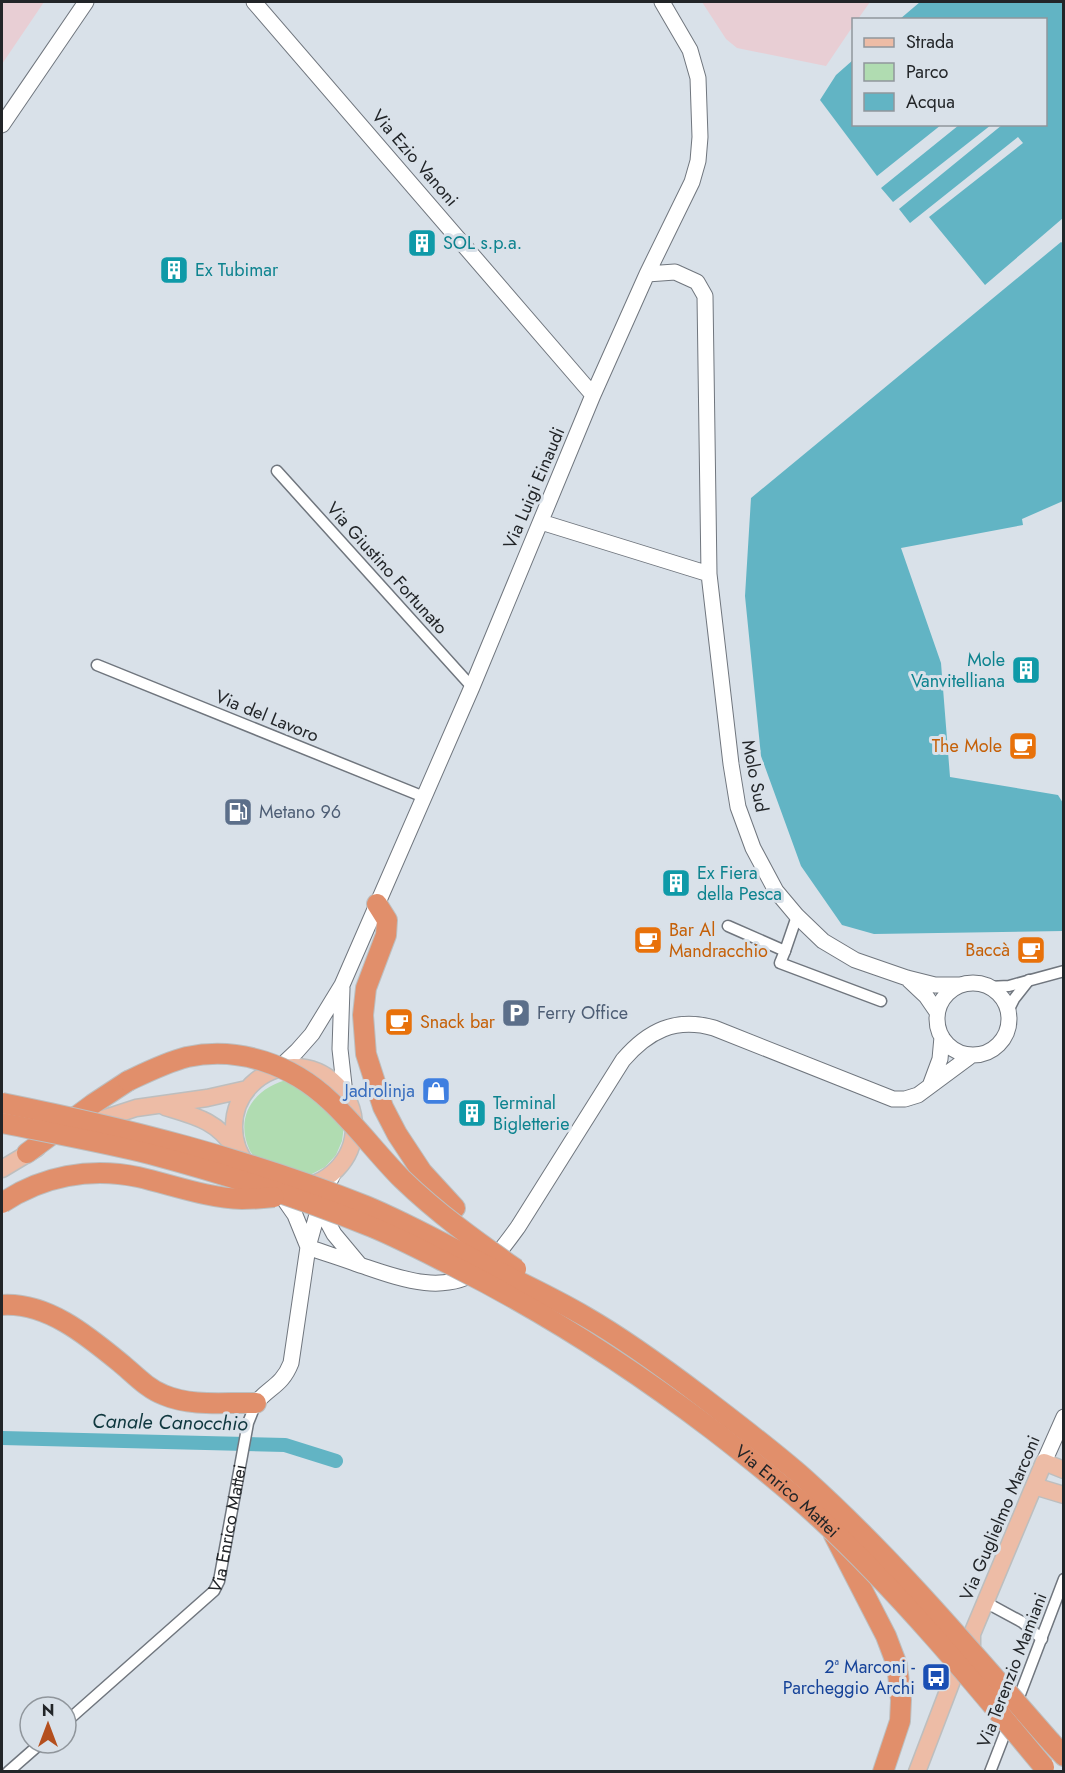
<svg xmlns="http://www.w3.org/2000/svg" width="1065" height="1773" viewBox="0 0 1065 1773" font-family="Jost,sans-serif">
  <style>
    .industrial { fill: #e8ced4 }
    .green { fill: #b0dcb1 }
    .water { fill: #62b4c4 }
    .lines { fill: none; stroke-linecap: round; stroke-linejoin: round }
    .canal { stroke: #62b4c4; stroke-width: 14 }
    .street-casing { stroke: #70767e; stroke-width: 13 }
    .secondary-casing { stroke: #70767e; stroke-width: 17 }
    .primary-casing { stroke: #bdbebe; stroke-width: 19 }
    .highway-casing { stroke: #bdbebe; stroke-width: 22 }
    .street { stroke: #fff; stroke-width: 10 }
    .secondary { stroke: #fff; stroke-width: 15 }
    .primary { stroke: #edbca6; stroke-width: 16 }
    .highway { stroke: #e18f6b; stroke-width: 20 }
    .highway-bridge-casing { stroke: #bdbebe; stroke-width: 22; stroke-linecap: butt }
    .highway-bridge { stroke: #e18f6b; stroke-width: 20 }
    .labels { text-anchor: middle; stroke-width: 6; stroke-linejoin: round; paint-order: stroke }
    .street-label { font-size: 18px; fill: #222528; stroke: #d9e1e9 }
    .culture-label { font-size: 18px; fill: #0d838f; stroke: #d9e1e9; text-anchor: start }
    .food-label { font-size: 18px; fill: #c56008; stroke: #d9e1e9; text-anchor: end }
    .service-label { font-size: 18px; fill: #4e5e75; stroke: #d9e1e9; text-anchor: start }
    .shop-label { font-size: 18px; fill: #366cbe; stroke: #d9e1e9; text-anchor: end }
    .transit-label { font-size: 18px; fill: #164399; stroke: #d9e1e9; text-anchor: end }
    .water-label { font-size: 20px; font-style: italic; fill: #10383f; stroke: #d9e1e9 }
  </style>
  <rect width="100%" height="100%" fill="#d9e1e9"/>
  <path class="industrial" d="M2 2H44L2 64Z
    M702 2H870L858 19 854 20 853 26 826 66 737 48 726 39Z"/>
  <path class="green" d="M291 1079 344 1126 342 1141 336 1155 325 1167 310 1175 261 1166C258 1161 253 1156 250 1151 233 1115 256 1086 291 1079Z"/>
  <path class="water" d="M920 2H1063V218L985 285 929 217 1023 143 1018 137 910 223 899 209 1002 125 1046 124V20L900 19Z
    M853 60 854 124 941 125 877 176 820 100 836 75Z
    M959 125H991L893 202 881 188Z
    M1061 242 1064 244 1063 501 1022 519 1023 525 901 548 941 663 950 777 1058 795 1063 803V931L874 934 842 925 801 866 761 756 745 596 751 498Z"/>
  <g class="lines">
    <path class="canal" d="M2 1438 285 1445 336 1461"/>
    <g class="street-casing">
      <g id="street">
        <path d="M277 471 472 687"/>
        <path d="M97 665 424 797"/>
        <path d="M728 926 785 951 797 916"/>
        <path d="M785 951 780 963 881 1001"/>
        <path d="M988 987 1009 986 1064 971"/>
        <path d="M1008 1011 1014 999 1029 980"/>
        <path d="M985 1602 1022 1622 1042 1639"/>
        <path d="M1016 1705 1064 1579"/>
        <path id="s1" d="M66 1722 214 1591 219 1581 248 1423 256 1403"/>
        <path d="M8 1772 41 1743"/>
        <path d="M990 1772 1009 1723"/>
      </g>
    </g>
    <g class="secondary-casing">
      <path id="secondary" d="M254 2 593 395
        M2 125 86 2
        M647 274 675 272 697 282 705 296 709 574 731 764 738 807 753 848 776 891 797 916 823 941 855 960 907 978 935 985H960
        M541 522 709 574
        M909 980 926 996 937 1012
        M937 1019a36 36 0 1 1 72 0a36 36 0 1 1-72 0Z
        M342 988 340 1049 345 1094
        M279 1068 297 1051 312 1034 342 985 472 687 593 395 647 274 692 182 698 161 700 137 698 78 690 50 662 2
        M930 1086 940 1059 942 1037
        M279 1192 295 1215 308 1247
        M319 1206 334 1234 359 1264
        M308 1247C324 1253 341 1258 357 1264 396 1277 443 1297 481 1269 496 1258 507 1242 518 1227L623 1060C648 1031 675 1017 714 1028L893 1099H905L918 1095 972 1055
        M256 1403C269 1387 282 1386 291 1363L308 1247 321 1200 333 1174
        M1044 1462 1064 1417"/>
    </g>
    <g class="primary-casing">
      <path id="primary" d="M234 1127a60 60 0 1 1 120 0a60 60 0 1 1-120 0Z
        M165 1107C195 1116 218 1121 235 1149
        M87 1124 136 1108 207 1098 247 1089
        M2 1169 37 1148
        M1034 1486 1064 1495
        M966 1659 972 1645V1634L1044 1462 1064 1470
        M917 1772 956 1670V1655"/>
    </g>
    <g class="highway-casing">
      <path id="highway" d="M377 904 387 920 386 935 366 988 363 1015 366 1054 383 1107 397 1134 422 1172 455 1208
        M27 1153 93 1104 128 1081
        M2 1305C48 1302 89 1337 123 1365 136 1376 148 1389 164 1395 192 1407 226 1402 256 1403
        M834 1535 886 1636 897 1665 901 1700 900 1721 883 1772
        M1051 1742 1064 1756"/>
    </g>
    <use href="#street" class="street"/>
    <use href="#secondary" class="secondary"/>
    <use href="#primary" class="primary"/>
    <use href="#highway" class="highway"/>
    <g class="highway-bridge-casing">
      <g id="highway-bridge">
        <path d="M128 1081C147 1072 167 1062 187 1057 240 1046 292 1065 330 1101 356 1125 377 1154 402 1179 437 1213 476 1241 516 1269"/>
        <path d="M2 1103C126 1128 248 1159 366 1206 407 1223 446 1245 485 1265 519 1282 554 1298 586 1317 626 1340 664 1368 701 1396 736 1423 771 1449 805 1479 894 1559 972 1652 1051 1742"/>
        <path id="s2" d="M2 1123C51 1133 101 1142 150 1154 225 1174 300 1198 372 1227 401 1239 429 1254 457 1268 548 1314 633 1369 713 1430 748 1457 783 1485 816 1515 899 1592 972 1680 1044 1767"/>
        <path d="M2 1203C42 1176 90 1167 138 1177 173 1185 207 1198 242 1199 253 1199 264 1198 274 1197"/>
      </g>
    </g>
    <use href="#highway-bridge" class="highway-bridge"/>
  </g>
  <defs>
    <g id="building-square" transform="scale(1.5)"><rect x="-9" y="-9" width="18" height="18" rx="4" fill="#0f9aa8" stroke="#d9e1e9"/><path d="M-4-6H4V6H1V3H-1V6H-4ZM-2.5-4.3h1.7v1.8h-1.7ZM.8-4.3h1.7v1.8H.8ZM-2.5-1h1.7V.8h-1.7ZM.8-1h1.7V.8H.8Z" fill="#fff"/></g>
    <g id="cafe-square" transform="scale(1.5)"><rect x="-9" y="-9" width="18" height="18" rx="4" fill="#e8710a" stroke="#d9e1e9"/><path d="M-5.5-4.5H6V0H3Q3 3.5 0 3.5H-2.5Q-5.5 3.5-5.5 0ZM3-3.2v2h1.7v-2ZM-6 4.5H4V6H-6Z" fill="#fff"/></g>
    <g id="fuel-square" transform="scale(1.5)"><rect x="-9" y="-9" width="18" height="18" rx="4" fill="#5c6f8a" stroke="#d9e1e9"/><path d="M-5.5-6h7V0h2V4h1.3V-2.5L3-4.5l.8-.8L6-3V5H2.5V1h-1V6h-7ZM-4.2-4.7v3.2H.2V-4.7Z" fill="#fff"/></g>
    <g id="parking-square" transform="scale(1.5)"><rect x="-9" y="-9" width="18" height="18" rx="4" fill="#5c6f8a" stroke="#d9e1e9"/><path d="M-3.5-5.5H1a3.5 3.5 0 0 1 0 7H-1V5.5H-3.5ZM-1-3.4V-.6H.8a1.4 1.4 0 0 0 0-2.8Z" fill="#fff"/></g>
    <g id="shop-square" transform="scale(1.5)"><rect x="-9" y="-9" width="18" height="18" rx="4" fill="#3f7fe0" stroke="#d9e1e9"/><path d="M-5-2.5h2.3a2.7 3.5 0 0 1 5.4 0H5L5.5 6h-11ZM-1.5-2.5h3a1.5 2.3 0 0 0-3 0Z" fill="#fff"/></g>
    <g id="bus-square" transform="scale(1.5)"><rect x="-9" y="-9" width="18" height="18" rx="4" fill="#1a4fb4" stroke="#d9e1e9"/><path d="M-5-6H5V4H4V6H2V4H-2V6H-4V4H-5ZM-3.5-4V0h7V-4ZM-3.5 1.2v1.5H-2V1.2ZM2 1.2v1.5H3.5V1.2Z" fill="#fff"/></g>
  </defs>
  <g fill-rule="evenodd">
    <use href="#building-square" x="422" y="243"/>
    <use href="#building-square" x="174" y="270"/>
    <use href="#building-square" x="1026" y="670"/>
    <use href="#cafe-square" x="1023" y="746"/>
    <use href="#fuel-square" x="238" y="812"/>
    <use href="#building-square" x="676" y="883"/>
    <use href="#cafe-square" x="648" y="940"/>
    <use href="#cafe-square" x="1031" y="950"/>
    <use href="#parking-square" x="516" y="1013"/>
    <use href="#cafe-square" x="399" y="1022"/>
    <use href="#shop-square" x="436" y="1091"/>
    <use href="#building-square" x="472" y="1113"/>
    <use href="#bus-square" x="936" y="1677"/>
  </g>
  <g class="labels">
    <g class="street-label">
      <text transform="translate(415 158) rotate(49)" y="6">Via Ezio Vanoni</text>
      <text transform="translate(534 488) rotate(-67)" y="6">Via Luigi Einaudi</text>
      <text transform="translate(387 568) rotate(48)" y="6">Via Giustino Fortunato</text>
      <text transform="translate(267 716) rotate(22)" y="6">Via del Lavoro</text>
      <text transform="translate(755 776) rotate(79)" y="6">Molo Sud</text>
      <text dy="6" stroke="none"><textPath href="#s2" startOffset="879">Via Enrico Mattei</textPath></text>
      <text transform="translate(1000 1518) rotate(-67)" y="6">Via Guglielmo Marconi</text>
      <text dy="6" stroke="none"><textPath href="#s1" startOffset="262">Via Enrico Mattei</textPath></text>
      <text transform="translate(1012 1670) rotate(-69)" y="6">Via Terenzio Mamiani</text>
    </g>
    <g class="culture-label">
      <text x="443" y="249">SOL s.p.a.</text>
      <text x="195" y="276">Ex Tubimar</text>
      <text x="1005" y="666" text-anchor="end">Mole<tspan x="1005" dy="21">Vanvitelliana</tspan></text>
      <text x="697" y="879">Ex Fiera<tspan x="697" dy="21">della Pesca</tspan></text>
      <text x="493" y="1109">Terminal<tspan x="493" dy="21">Bigletterie</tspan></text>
    </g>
    <g class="food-label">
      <text x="1002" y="752">The Mole</text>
      <text x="669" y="936" text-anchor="start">Bar Al<tspan x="669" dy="21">Mandracchio</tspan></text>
      <text x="1010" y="956">Baccà</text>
      <text x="420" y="1028" text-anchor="start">Snack bar</text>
    </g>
    <g class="service-label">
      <text x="259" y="818">Metano 96</text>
      <text x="537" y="1019">Ferry Office</text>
    </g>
    <g class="shop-label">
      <text x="415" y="1097">Jadrolinja</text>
    </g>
    <g class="transit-label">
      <text x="915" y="1673">2ª Marconi -<tspan x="915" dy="21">Parcheggio Archi</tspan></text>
    </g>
    <g class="water-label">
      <text transform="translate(170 1422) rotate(1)" y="7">Canale Canocchio</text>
    </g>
  </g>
  <rect width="1065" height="1773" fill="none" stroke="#222528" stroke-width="6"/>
  <rect x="852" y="18" width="195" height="108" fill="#d9e1e9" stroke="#90969c" stroke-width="1.5"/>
  <rect x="864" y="38" width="30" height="9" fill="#edbca6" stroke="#90969c" stroke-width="1.5"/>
  <text x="906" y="48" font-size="18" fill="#222528">Strada</text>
  <rect x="864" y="63" width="30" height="18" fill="#b0dcb1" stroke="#90969c" stroke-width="1.5"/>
  <text x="906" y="78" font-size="18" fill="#222528">Parco</text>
  <rect x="864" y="93" width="30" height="18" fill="#62b4c4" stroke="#90969c" stroke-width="1.5"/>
  <text x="906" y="108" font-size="18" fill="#222528">Acqua</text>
  <g transform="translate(48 1725)"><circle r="28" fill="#d9e1e9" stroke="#90969c" stroke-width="1.5"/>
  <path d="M0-4.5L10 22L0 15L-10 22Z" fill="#b44f1e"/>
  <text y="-9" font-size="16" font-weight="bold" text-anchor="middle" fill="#222528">N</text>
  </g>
</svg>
